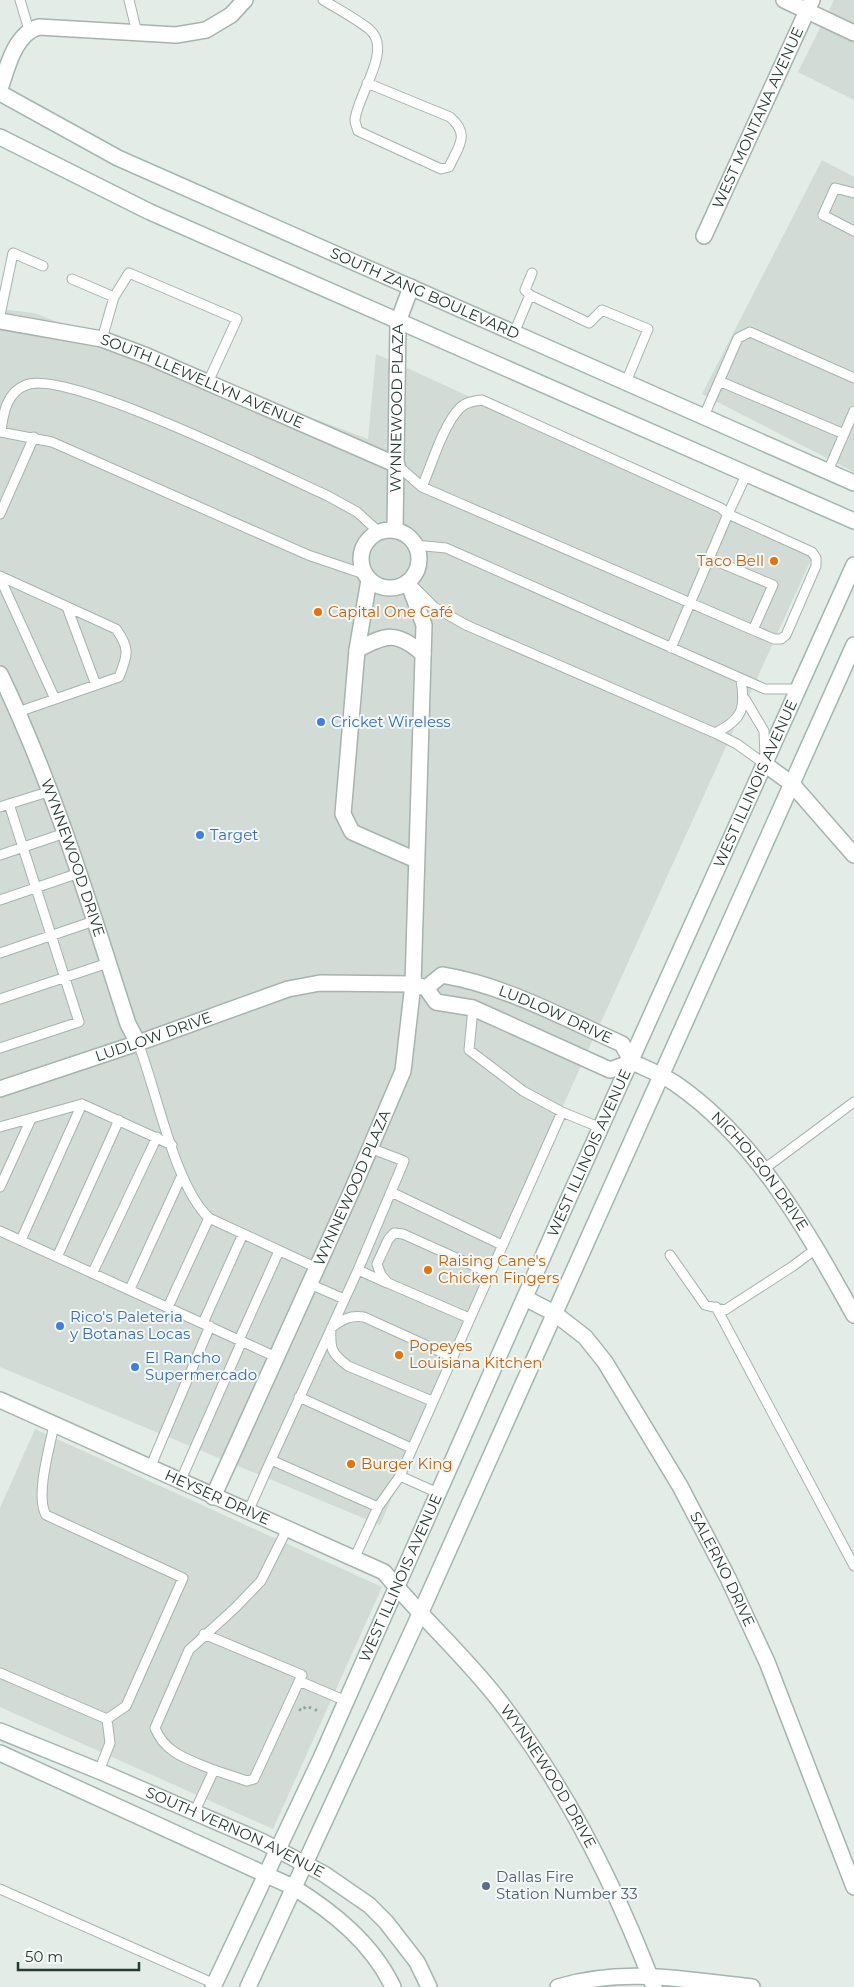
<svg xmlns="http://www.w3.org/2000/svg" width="854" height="1987" viewBox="0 0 854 1987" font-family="Montserrat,sans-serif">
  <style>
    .built { fill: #d2dbd6 }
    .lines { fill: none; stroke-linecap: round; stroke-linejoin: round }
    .service-casing { stroke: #a6b3ae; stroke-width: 11 }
    .minor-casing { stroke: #a6b3ae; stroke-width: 18 }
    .tertiary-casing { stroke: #a6b3ae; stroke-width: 18 }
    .secondary-casing { stroke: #a3b6af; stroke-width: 18 }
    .path { stroke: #87ac9f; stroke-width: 3; stroke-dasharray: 2.5 4; stroke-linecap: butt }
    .service { stroke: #fff; stroke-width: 9 }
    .minor { stroke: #fff; stroke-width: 15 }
    .tertiary { stroke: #fff; stroke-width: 15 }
    .secondary { stroke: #fff; stroke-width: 15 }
    .food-dot { fill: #e8710a; stroke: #f4f8f6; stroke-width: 2 }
    .shop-dot { fill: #3f7fe0; stroke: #f4f8f6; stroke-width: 2 }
    .service-dot { fill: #5c6f8a; stroke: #f4f8f6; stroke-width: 2 }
    .labels { text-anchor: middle; stroke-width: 4; stroke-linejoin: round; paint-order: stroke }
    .street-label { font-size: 15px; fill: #253b34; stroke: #f4f8f6 }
    .food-label { font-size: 15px; fill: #c56008; stroke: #f4f8f6; text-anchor: start }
    .shop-label { font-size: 15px; fill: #366cbe; stroke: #f4f8f6; text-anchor: start }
    .service-label { font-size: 15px; fill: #4e5e75; stroke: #f4f8f6; text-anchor: start }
  </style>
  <rect width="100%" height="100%" fill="#e3ece7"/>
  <path class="built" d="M834 0H854V100L798 72Z
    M822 160 854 177V472L702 394Z
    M0 309 34 313 368 439 376 354 814 553 561 1110 380 1525 0 1367Z
    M35 1429 382 1587 273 1829 0 1707V1508Z"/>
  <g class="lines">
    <g class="service-casing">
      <path id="service" d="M20 0 29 30
        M129 0 137 33
        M323 0C338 9 355 18 369 29 394 49 357 95 355 120 355 123 357 128 358 131L441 169 449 167C458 147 471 135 450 117L367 83
        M854 193 835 188 823 215 854 231
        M72 279 114 297
        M530 295 525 290 532 273
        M0 315 13 253 43 266
        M514 333 530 295 589 323 602 310 648 329 626 382
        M102 339 114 297 129 273 237 319 208 382
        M719 381 844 434
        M704 416 738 338 750 332 854 378
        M0 432 52 442 308 555 364 574
        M1 432C3 413 7 392 26 385 66 368 279 474 328 496L357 512 379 532
        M397 465 422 487 753 630 774 639H781L786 635 816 566V558L812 552 728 514 747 473
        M828 471 854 411
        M422 487C432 464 443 425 460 408 466 402 474 401 482 400L721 508 728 514 671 648
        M0 514 34 437
        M415 545 446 548 765 689H797
        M709 558 773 585 753 630
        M0 576 116 629C130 648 128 655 119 677L18 712
        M0 578 55 699
        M413 586 434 607 466 625 715 733 737 744 766 765
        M67 607 96 685
        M745 699 764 731 765 757
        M715 733C742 720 746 709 741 680
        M9 804 51 791
        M0 807 9 804 79 1022 0 1048
        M0 855 65 833
        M0 900 79 873
        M0 953 94 921
        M0 999 108 963
        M138 1043C157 1091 174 1185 209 1218L317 1268
        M562 1112 601 1128
        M0 1127 82 1104 172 1145
        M764 1169 854 1102
        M0 1187 31 1119
        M391 1192 502 1245
        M0 1231 276 1357
        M21 1240 82 1104
        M58 1255 119 1120
        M670 1255 705 1305 725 1310 793 1266 817 1248
        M358 1270 387 1283
        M93 1272 157 1137
        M310 1284 344 1299
        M130 1289 182 1175
        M168 1307 209 1218
        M716 1307 854 1566
        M469 1318 388 1283 381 1275 377 1264 388 1240 394 1233 403 1234 490 1273
        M203 1323 243 1234
        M239 1340 279 1251
        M299 1397 411 1448
        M432 1401 348 1366C331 1353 330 1349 331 1328 343 1319 350 1315 364 1317L452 1357
        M271 1460 358 1270 404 1161 370 1148
        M150 1468 210 1326
        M180 1482 242 1341
        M438 1493 400 1476 562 1112 523 1091 469 1050 473 1008
        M248 1512 271 1460 378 1507
        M354 1559 378 1507 400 1476
        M0 1673 107 1719 126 1706 183 1578 46 1515C35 1496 50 1446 54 1425
        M299 1681 346 1701
        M214 1770C190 1760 165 1754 155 1728L189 1650 235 1608 261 1581 287 1529
        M99 1771 110 1743 107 1719
        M194 1813 214 1770 247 1781 254 1779 302 1675 204 1634
        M0 1889 215 1984"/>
    </g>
    <g class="minor-casing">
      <g id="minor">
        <path d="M784 0 854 33"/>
        <path d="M0 89C7 68 15 33 39 27L176 35 206 30 231 15 245 0"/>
        <path id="s1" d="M704 236 812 0"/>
        <path id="s2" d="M0 321 102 339 147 356 397 465"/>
        <circle cx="390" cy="559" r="29"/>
        <path id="s3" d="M395 530 398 322 411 287"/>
        <path d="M369 580 357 650 343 814 352 832 416 860"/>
        <path d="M357 650C386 634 397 631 423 654"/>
        <path id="s4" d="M0 674C54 786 90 906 128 1024L138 1043"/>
        <path id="s5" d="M426 988 442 975C504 985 564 1018 622 1044L632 1062"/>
        <path id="s6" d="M632 1062C647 1069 663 1075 676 1084 757 1140 807 1231 854 1315"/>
        <path id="s7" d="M0 1089 138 1043 288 989 320 983 413 984 426 988 436 1002 473 1008 610 1070 632 1062"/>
        <path id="s8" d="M525 1298 554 1313 585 1337 605 1362 680 1486 728 1578 767 1662 854 1887"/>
        <path id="s9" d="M0 1400 384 1572C420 1616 463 1654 498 1699 565 1786 615 1884 654 1987"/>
        <path id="s10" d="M213 1497 353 1188 403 1071 413 984 424 625 408 582"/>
        <path d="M558 1987C625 1967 684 1980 752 1987"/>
      </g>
    </g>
    <g class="tertiary-casing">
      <path id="tertiary" d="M766 765 792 784 854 855"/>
    </g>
    <g class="secondary-casing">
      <g id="secondary">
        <path id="s11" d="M0 93 118 158 854 483"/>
        <path d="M0 137 150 212 854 521"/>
        <path id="s12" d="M0 1731 99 1771 261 1841 324 1874 369 1905 386 1922 417 1962 429 1987"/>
        <path d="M0 1753 293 1887C333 1912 372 1943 393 1987"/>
        <path id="s13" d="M213 1987 321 1758 563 1211 854 565"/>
        <path d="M248 1987 420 1614 854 645"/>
      </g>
    </g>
    <path class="path" d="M299 1709 302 1711 306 1706 321 1712"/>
    <use href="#service" class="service"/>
    <use href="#minor" class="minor"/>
    <use href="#tertiary" class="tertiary"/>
    <use href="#secondary" class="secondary"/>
  </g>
  <g class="food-dot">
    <circle cx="774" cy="561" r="5"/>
    <circle cx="318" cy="612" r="5"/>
    <circle cx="428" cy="1270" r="5"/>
    <circle cx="399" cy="1355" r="5"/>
    <circle cx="351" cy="1464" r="5"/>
  </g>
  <g class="shop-dot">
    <circle cx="321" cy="722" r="5"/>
    <circle cx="200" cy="835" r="5"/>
    <circle cx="60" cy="1326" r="5"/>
    <circle cx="135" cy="1367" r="5"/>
  </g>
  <circle class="service-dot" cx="486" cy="1886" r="5"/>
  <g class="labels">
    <g class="street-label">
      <text dy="5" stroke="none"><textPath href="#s1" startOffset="130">WEST MONTANA AVENUE</textPath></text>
      <text dy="5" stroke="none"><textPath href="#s11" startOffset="470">SOUTH ZANG BOULEVARD</textPath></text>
      <text dy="5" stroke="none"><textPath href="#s2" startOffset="212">SOUTH LLEWELLYN AVENUE</textPath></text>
      <text dy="5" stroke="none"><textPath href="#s3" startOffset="122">WYNNEWOOD PLAZA</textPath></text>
      <text dy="5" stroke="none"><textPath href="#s13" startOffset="1320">WEST ILLINOIS AVENUE</textPath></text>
      <text dy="5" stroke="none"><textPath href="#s4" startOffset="198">WYNNEWOOD DRIVE</textPath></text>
      <text dy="5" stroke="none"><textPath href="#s5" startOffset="141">LUDLOW DRIVE</textPath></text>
      <text dy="5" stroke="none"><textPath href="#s7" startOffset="162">LUDLOW DRIVE</textPath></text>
      <text dy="5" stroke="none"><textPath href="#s13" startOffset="915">WEST ILLINOIS AVENUE</textPath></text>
      <text dy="5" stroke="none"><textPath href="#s6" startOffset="171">NICHOLSON DRIVE</textPath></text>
      <text dy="5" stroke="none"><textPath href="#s10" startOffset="339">WYNNEWOOD PLAZA</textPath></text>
      <text dy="5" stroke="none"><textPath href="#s9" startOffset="238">HEYSER DRIVE</textPath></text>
      <text dy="5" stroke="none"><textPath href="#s8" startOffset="342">SALERNO DRIVE</textPath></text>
      <text dy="5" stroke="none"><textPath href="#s13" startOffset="450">WEST ILLINOIS AVENUE</textPath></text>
      <text dy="5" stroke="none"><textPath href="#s9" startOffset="684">WYNNEWOOD DRIVE</textPath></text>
      <text dy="5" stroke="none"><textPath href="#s12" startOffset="256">SOUTH VERNON AVENUE</textPath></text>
    </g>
    <g class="food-label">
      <text x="764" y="566" text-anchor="end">Taco Bell</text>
      <text x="328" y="617">Capital One Café</text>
      <text x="438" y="1266">Raising Cane's<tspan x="438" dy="17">Chicken Fingers</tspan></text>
      <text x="409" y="1351">Popeyes<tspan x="409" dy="17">Louisiana Kitchen</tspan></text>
      <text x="361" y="1469">Burger King</text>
    </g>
    <g class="shop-label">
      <text x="331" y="727">Cricket Wireless</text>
      <text x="210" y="840">Target</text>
      <text x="70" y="1322">Rico's Paleteria<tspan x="70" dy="17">y Botanas Locas</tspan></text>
      <text x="145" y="1363">El Rancho<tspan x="145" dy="17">Supermercado</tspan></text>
    </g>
    <g class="service-label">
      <text x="496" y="1882">Dallas Fire<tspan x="496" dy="17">Station Number 33</tspan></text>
    </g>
  </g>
  <path d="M18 1962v8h121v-8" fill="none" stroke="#253b34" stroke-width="2.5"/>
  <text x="25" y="1962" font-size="15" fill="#253b34" stroke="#f4f8f6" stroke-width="4" paint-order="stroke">50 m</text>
</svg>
